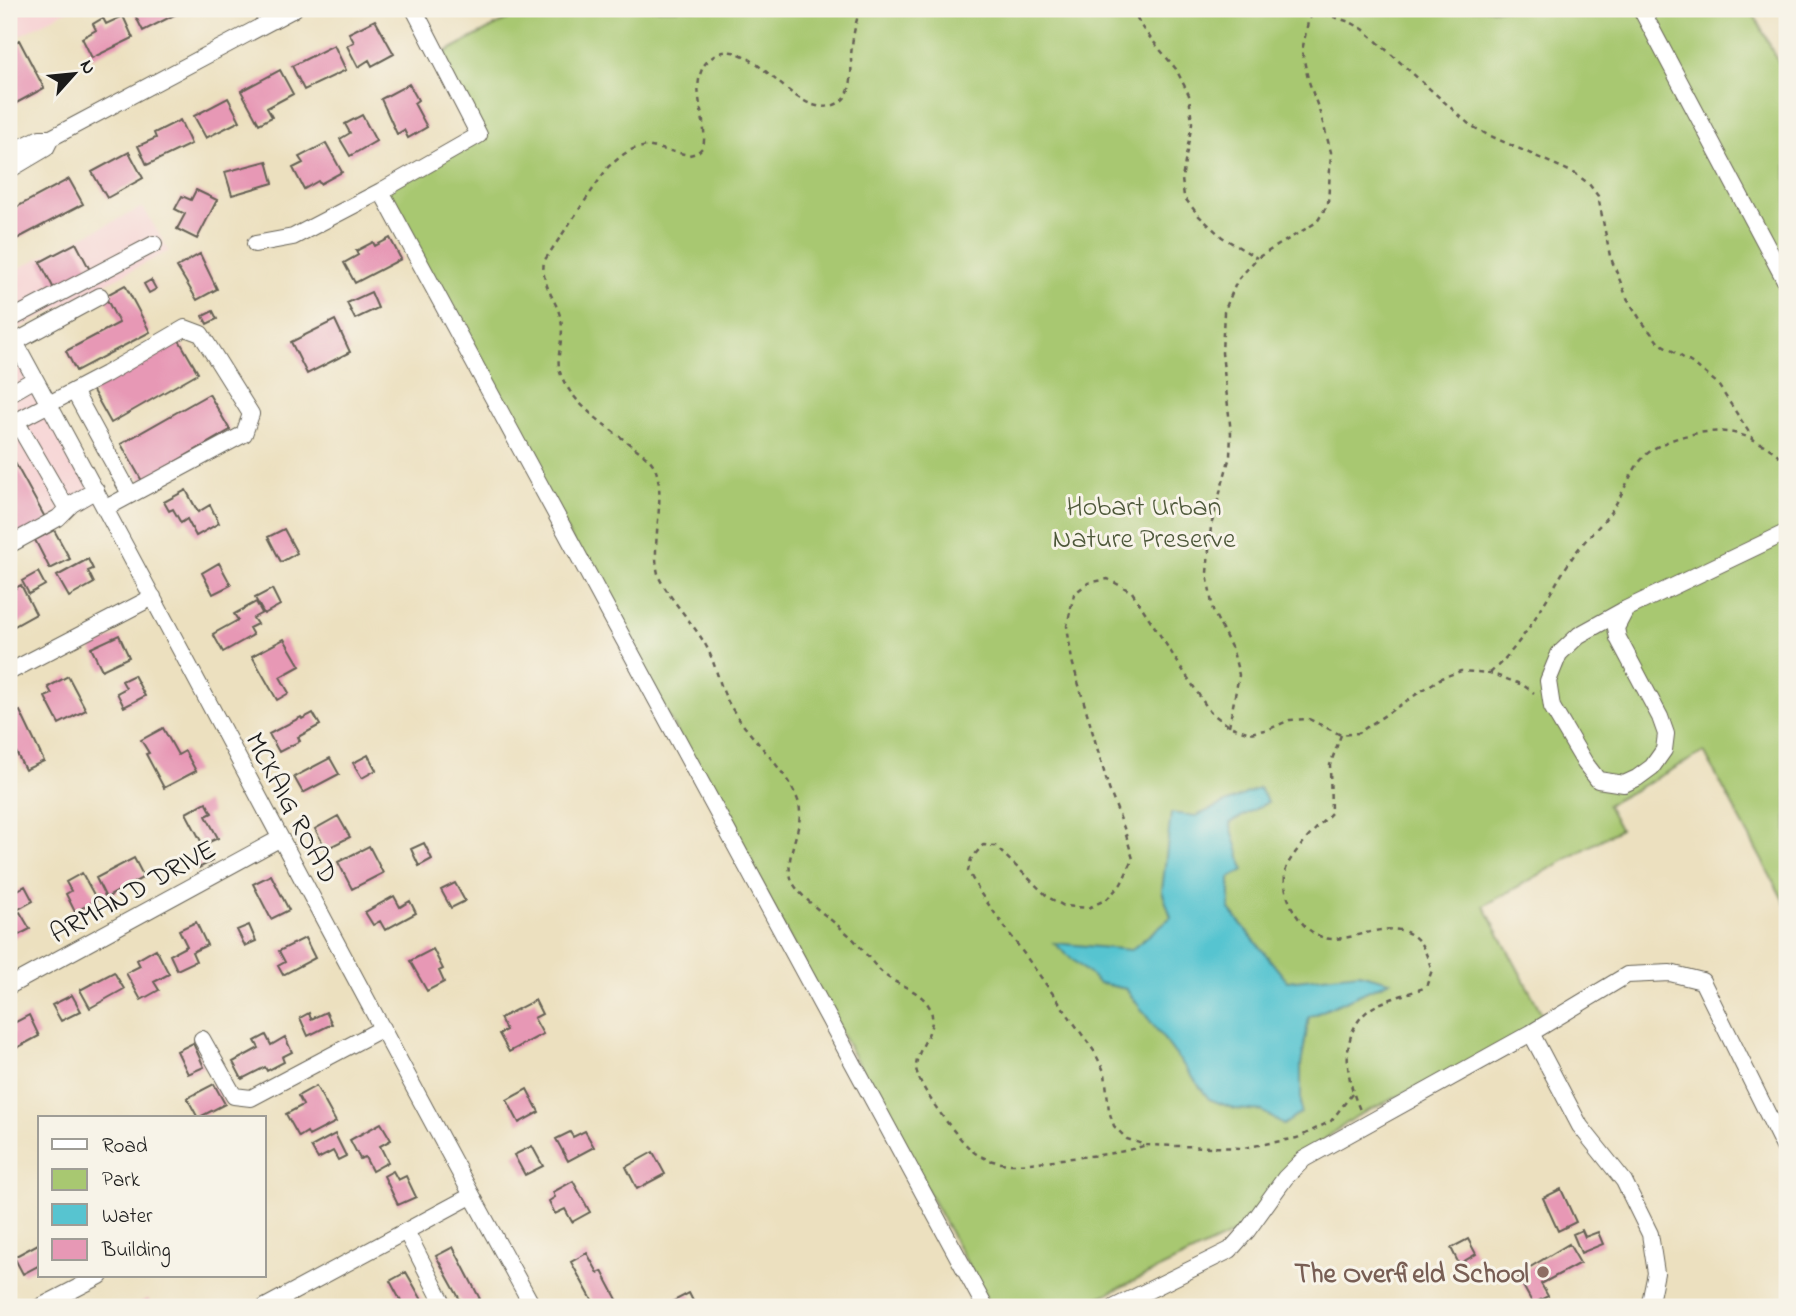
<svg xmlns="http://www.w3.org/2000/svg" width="1796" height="1316" viewBox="0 0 1796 1316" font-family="'Indie Flower',sans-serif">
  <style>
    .built { fill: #f7cfd2 }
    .green { fill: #a8c871; stroke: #627246; stroke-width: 2 }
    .water { fill: #57c4d0; stroke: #3a7076; stroke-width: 2 }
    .building { fill: #e798b5 }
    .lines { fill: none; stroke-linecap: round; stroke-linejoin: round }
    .minor-casing { stroke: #656155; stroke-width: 18 }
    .path { stroke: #656155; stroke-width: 2.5; stroke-dasharray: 5 5; stroke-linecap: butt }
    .minor { stroke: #fff; stroke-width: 16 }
    .education-dot { fill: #8d6e63; stroke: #f7f3e8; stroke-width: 2.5 }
    .labels { text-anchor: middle; stroke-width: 6; stroke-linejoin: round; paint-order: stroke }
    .park-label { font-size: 28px; fill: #4d583a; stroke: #f7f3e8 }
    .street-label { font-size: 28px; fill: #1c1c1c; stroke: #f7f3e8 }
    .education-label { font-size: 28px; font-weight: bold; fill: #785e54; stroke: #f7f3e8; text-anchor: end }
  </style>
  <rect width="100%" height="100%" fill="#f7f3e8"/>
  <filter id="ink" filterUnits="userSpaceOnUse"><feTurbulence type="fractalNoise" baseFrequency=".0143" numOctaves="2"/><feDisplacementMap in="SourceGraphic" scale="14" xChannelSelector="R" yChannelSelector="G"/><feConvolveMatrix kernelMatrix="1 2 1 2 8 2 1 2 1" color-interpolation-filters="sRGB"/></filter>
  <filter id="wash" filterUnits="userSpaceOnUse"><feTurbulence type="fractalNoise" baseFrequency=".00686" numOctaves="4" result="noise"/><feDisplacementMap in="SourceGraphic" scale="28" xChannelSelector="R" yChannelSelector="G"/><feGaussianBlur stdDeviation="1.57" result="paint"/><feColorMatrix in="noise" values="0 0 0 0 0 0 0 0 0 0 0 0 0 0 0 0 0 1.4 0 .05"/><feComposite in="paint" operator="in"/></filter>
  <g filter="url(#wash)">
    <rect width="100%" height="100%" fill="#ece0bf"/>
    <path class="built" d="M9 9H70L9 41Z
      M143 207 169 251 10 333 102 502 9 552V273Z"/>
    <path class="green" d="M527 9H1751L1787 78V907L1704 752 1607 805 1620 829 1484 906 1547 1023 1531 1033 1357 1116 1302 1155 1243 1229 1079 1307H991L381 191 479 135 438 56Z"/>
    <path class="water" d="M1259 788 1268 802 1230 823 1244 870 1230 878V910L1287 981 1359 973 1390 981 1309 1017 1301 1065V1113L1283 1125 1262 1111 1235 1109 1209 1099 1126 989 1099 983 1054 943 1131 950 1171 917 1162 891 1171 813 1196 816Z"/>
    <g id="blocks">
      <path class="building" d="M132 9H186L143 31Z
        M123 16 133 38 92 58 82 38 96 30 93 24 103 18 106 24Z
        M375 20 394 54 372 66 369 60 358 67 347 46 354 42 349 33Z
        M19 40 44 88 9 107V46Z
        M334 45 346 70 304 90 292 66Z
        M280 70 293 94 267 108 272 117 259 124 241 91Z
        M409 84 418 100 414 103 427 127 408 138 404 130 397 134 381 99Z
        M228 98 240 121 206 138 194 116Z
        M362 115 376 141 350 156 340 139 350 133 345 124Z
        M180 120 191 144 147 165 138 146 156 138 154 133Z
        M326 143 342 172 320 184 318 181 304 189 293 168 303 163 299 157Z
        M129 152 143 178 107 198 92 172Z
        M267 161 273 183 232 195 225 172Z
        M69 179 83 204 9 243V211Z
        M196 190 217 200 197 239 177 229 185 214 175 209 182 196 191 200Z
        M390 238 401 259 355 283 344 263 358 255 356 251 373 242 375 246Z
        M76 243 90 270 54 289 40 262Z
        M200 254 217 289 197 300 177 267Z
        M151 280 156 289 149 293 144 284Z
        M125 285 150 332 76 371 66 351 119 323 105 296Z
        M371 292 378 308 355 319 347 303Z
        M213 311 217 319 207 324 203 316Z
        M335 320 350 352 307 374 291 342Z
        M179 340 198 373 111 423 92 389Z
        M209 394 230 430 142 481 121 444Z
        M9 452 47 521 9 542Z
        M186 490 198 512 210 505 219 523 196 536 187 519 181 523 173 509 169 511 164 502Z
        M284 529 297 553 281 562 268 537Z
        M54 530 70 559 50 569 35 540Z
        M88 559 93 569 88 571 94 583 69 597 57 576Z
        M219 563 231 585 213 594 202 573Z
        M38 572 45 585 29 594 22 581Z
        M21 585 36 614 9 629V592Z
        M272 589 280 605 264 614 255 598Z
        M256 602 262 613 253 618 257 624 249 628 253 635 223 652 213 634 238 620 234 614Z
        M119 635 129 657 102 670 91 648Z
        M284 639 300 666 280 677 289 693 277 700 252 656Z
        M134 675 145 696 124 707 117 693 126 688 122 681Z
        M68 676 86 710 59 724 45 697 52 694 48 687Z
        M20 711 44 761 25 770 9 738V716Z
        M313 713 320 725 298 737 300 741 279 752 269 734 301 717 302 719Z
        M163 728 178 755 185 751 196 771 164 788 146 754 149 753 141 740Z
        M368 755 376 770 362 778 353 763Z
        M330 758 339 774 303 793 294 777Z
        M206 802 212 813 206 816 218 838 203 845 186 813Z
        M338 816 350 837 326 849 315 829Z
        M424 843 432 859 419 866 411 849Z
        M369 846 383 873 352 889 338 862Z
        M206 849 212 861 199 868 193 856Z
        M134 858 144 877 106 898 96 878Z
        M82 873 97 900 75 912 66 894 71 891 66 882Z
        M271 875 289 910 271 919 253 884Z
        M455 883 465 901 451 908 441 890Z
        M25 886 33 901 17 910 9 895Z
        M394 896 400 907 410 901 416 913 385 930 380 921 373 925 365 912Z
        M20 912 30 929 9 940V918Z
        M196 922 207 945 192 952 196 961 177 970 170 955 187 946 179 930Z
        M249 925 256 941 245 946 237 930Z
        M305 938 315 958 283 975 278 966 285 962 279 951Z
        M156 949 169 974 154 982 159 990 141 1000 126 973 140 966 137 960Z
        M433 949 443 969 439 971 444 982 427 991 410 961Z
        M114 972 124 989 90 1008 80 990Z
        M72 995 81 1011 61 1021 52 1005Z
        M535 1000 542 1014 534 1018 543 1034 509 1052 499 1034 506 1030 500 1018Z
        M326 1012 332 1024 308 1036 300 1018 309 1013 311 1019Z
        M29 1015 39 1036 9 1052V1035L13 1033 10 1025Z
        M266 1035 271 1045 285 1037 292 1052 282 1057 284 1062 267 1071 265 1067 242 1079 233 1062 259 1048 255 1041Z
        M193 1043 204 1067 188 1074 177 1051Z
        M214 1084 225 1104 198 1118 187 1098Z
        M316 1086 336 1122 309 1136 307 1132 299 1137 286 1114 303 1105 298 1096Z
        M527 1089 539 1112 519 1123 507 1100Z
        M381 1123 391 1140 380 1146 388 1162 372 1171 365 1157 360 1159 350 1140Z
        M585 1131 594 1147 568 1161 556 1139 570 1132 573 1137Z
        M335 1134 346 1156 338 1160 333 1151 318 1159 311 1147Z
        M532 1146 543 1166 525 1175 514 1155Z
        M653 1152 665 1174 637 1189 626 1167Z
        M393 1171 398 1180 406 1176 416 1197 398 1205 384 1176Z
        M573 1181 590 1212 572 1222 565 1209 555 1214 549 1201 555 1197 553 1192Z
        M1561 1189 1576 1222 1558 1231 1543 1198Z
        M1582 1230 1585 1237 1598 1232 1603 1244 1581 1253 1573 1234Z
        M1468 1239 1476 1254 1459 1264 1451 1248Z
        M40 1243V1265L23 1274 14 1257Z
        M1569 1244 1580 1263 1541 1284 1548 1296 1533 1304 1517 1275Z
        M453 1247 480 1299 464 1307 436 1256Z
        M587 1253 598 1273 602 1271 621 1307H596L571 1262Z
        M406 1272 426 1307H404L390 1281Z
        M689 1293 696 1307H667L666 1305Z
        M148 1299 152 1307H133Z"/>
    </g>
  </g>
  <g filter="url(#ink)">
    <use href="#blocks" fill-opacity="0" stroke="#656155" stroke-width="2"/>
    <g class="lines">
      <g class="minor-casing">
        <path id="minor" d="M1641 9 1787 284
          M9 153 40 138H51L294 9
          M9 170 46 148 51 138
          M381 191 985 1307
          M255 244 293 237 381 191 479 135 414 9
          M9 320 154 244
          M9 331C186 655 355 984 533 1307
          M15 342 100 296
          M74 391 130 494
          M9 394 35 379
          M16 421 67 509
          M9 425 106 374 185 328 201 334 251 414 244 434 106 508
          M9 545 58 518 72 504 96 490
          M1626 609 1616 628 1618 638 1660 717 1666 734 1664 750 1652 767 1637 778 1624 784 1598 780 1585 763 1552 707 1548 681 1559 654 1579 635 1626 609 1787 532
          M9 672 153 597
          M9 986 279 839
          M1531 1033 1580 1126 1624 1181 1650 1234 1656 1273 1649 1307
          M202 1039 234 1096 251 1098 383 1028
          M406 1231 445 1307
          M40 1307 100 1276
          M265 1307 471 1196
          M1115 1307 1230 1250 1247 1231 1285 1178 1304 1159 1531 1033 1627 975 1670 973 1702 981 1787 1153"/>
      </g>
      <path class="path" d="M860 9C855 24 852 41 851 56 851 68 853 83 847 94 844 100 837 105 830 106 790 115 750 32 714 56 710 59 705 63 703 67 690 93 709 121 703 147L697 153 689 155 647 146 633 149 624 154 608 167 544 261C540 285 557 299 561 320 565 339 554 357 561 375 573 405 607 426 631 445 639 451 649 457 654 466 668 494 649 546 659 577 665 592 692 623 702 639 716 660 718 686 731 707 750 739 782 764 797 798 809 825 780 855 793 883 802 900 837 923 852 938 864 950 873 965 885 975 900 987 921 990 930 1008 939 1029 917 1046 916 1067 916 1085 960 1142 975 1153 986 1160 998 1163 1010 1164 1025 1164 1039 1162 1054 1160 1085 1156 1117 1155 1146 1145
        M1132 9 1143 29 1176 69 1189 95 1192 123 1182 179 1184 197 1199 216 1222 237 1257 258
        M1314 11 1350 22 1363 29 1470 125 1486 134 1576 174 1589 184 1598 196 1610 256 1627 298 1640 319 1658 342 1695 365 1717 383 1754 440
        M1490 673C1527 641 1547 595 1574 555 1585 539 1601 526 1612 510 1623 494 1630 473 1642 459 1658 439 1702 429 1727 432 1748 434 1774 448 1787 464
        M1229 726 1239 675 1233 651 1213 611 1207 573 1211 526 1230 456 1231 433 1222 353 1224 312 1237 281 1257 258 1317 222 1328 204 1331 152 1321 116 1308 79 1302 51 1308 22 1315 9
        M1341 735 1330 765 1331 813C1317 828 1300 844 1289 862 1274 887 1301 939 1332 939 1356 939 1384 923 1406 932 1423 939 1426 954 1432 970L1426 987C1411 993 1394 997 1379 1004 1337 1024 1344 1077 1361 1112
        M1352 1094 1331 1121 1297 1138 1243 1148 1146 1145 1127 1139 1114 1126 1109 1111 1105 1073 1094 1051 981 894 968 871 971 859 983 845 995 846 1048 897 1064 906 1088 908 1107 899 1121 884 1133 859 1124 828 1109 789 1072 661 1067 626 1074 594 1088 583 1108 579 1132 592 1210 712 1229 726 1250 733 1269 729 1290 720 1309 719 1341 735 1358 733 1441 678 1461 671 1490 673 1523 685 1534 693"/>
      <use href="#minor" class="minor"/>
    </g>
  </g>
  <circle class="education-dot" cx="1543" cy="1272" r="7"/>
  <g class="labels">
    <g class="park-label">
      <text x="1144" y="515">Hobart Urban<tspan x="1144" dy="32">Nature Preserve</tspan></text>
    </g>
    <g class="street-label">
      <text transform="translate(293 807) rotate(62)" y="10">MCKAIG ROAD</text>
      <text transform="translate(132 890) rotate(-29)" y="10">ARMAND DRIVE</text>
    </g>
    <g class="education-label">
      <text x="1529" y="1282">The Overfield School</text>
    </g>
  </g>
  <rect width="1796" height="1316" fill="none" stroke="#f7f3e8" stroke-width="35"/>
  <rect x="38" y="1116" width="228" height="161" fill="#f7f3e8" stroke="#9f9d96" stroke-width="2"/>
  <rect x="52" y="1139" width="35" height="10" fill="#ffffff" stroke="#9f9d96" stroke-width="2"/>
  <text x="102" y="1152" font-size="21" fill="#1c1c1c">Road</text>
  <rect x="52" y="1169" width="35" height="21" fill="#a8c871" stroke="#9f9d96" stroke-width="2"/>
  <text x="102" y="1186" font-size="21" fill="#1c1c1c">Park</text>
  <rect x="52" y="1204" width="35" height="21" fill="#57c4d0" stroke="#9f9d96" stroke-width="2"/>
  <text x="102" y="1222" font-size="21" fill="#1c1c1c">Water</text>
  <rect x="52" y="1239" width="35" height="21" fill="#e798b5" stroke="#9f9d96" stroke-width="2"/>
  <text x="102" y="1256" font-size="21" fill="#1c1c1c">Building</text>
  <g transform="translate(74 74) rotate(63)" stroke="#f7f3e8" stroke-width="5" paint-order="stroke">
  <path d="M0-5L12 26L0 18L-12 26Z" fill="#1c1c1c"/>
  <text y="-10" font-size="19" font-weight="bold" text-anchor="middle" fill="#1c1c1c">N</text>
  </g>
</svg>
